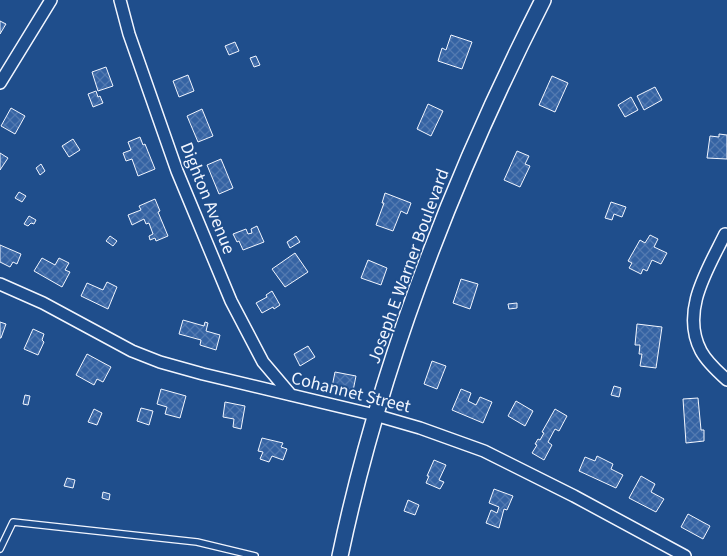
<svg xmlns="http://www.w3.org/2000/svg" width="727" height="556" viewBox="0 0 727 556" font-family="'Source Sans 3',sans-serif">
  <style>
    .building { fill: url(#building-cross-hatch); stroke: #f2f6ff }
    .lines { fill: none; stroke-linecap: round; stroke-linejoin: round }
    .service-casing { stroke: #f2f6ff; stroke-width: 8 }
    .minor-casing { stroke: #f2f6ff; stroke-width: 14 }
    .secondary-casing { stroke: #f2f6ff; stroke-width: 18 }
    .service { stroke: #1f4e8c; stroke-width: 5.5 }
    .minor { stroke: #1f4e8c; stroke-width: 11 }
    .secondary { stroke: #1f4e8c; stroke-width: 15 }
    .labels { text-anchor: middle; stroke-width: 4; stroke-linejoin: round; paint-order: stroke }
    .street-label { font-size: 18px; fill: #f2f6ff; stroke: #1f4e8c }
  </style>
  <defs>
    <pattern id="building-cross-hatch" width="8" height="8" patternUnits="userSpaceOnUse" patternTransform="scale(1.25)"><rect width="8" height="8" fill="#3563a3"/><path d="M0 0l8 8M0 8l8-8" fill="none" stroke="#537ab1"/></pattern>
  </defs>
  <rect width="100%" height="100%" fill="#1f4e8c"/>
  <path class="building" d="M0 21 6 24 0 34Z
    M451 35 472 42 462 69 438 61 442 48 446 50Z
    M235 42 239 51 229 55 225 46Z
    M256 56 260 65 254 67 250 58Z
    M106 67 113 86 98 91 92 72Z
    M188 75 194 91 179 97 173 81Z
    M552 76 568 83 555 112 539 105Z
    M655 87 662 100 644 110 637 96Z
    M96 91 98 97 100 96 103 103 93 107 88 94Z
    M631 97 638 110 625 117 618 105Z
    M428 104 443 111 431 136 417 129Z
    M11 108 25 116 15 134 1 126Z
    M202 109 213 136 198 142 187 116Z
    M719 134 727 135V159L707 158 710 136 719 137Z
    M140 137 143 145 145 144 155 169 138 176 132 159 126 161 123 153 131 150 128 142Z
    M73 139 80 150 69 157 62 146Z
    M517 151 529 156 525 164 530 166 520 187 504 180Z
    M0 153 8 158 0 170Z
    M221 159 233 188 219 194 207 165Z
    M41 164 45 171 40 175 36 168Z
    M19 192 26 196 22 202 15 198Z
    M385 193 411 203 407 214 401 211 393 231 376 225 384 203H382Z
    M155 199 160 211 158 212 168 236 156 241 155 238 150 240 149 236 153 234 149 223 146 224 144 219 132 225 128 215 141 210 139 206Z
    M611 202 626 207 622 217 614 214 612 220 605 218Z
    M29 216 36 220 34 224 31 223 28 226 24 224Z
    M257 226 264 242 243 250 239 241 237 242 233 234 246 229 248 234 252 233 251 229Z
    M650 235 658 239 654 247 667 253 661 264 652 260 647 271 643 269 641 274 629 268 632 263 628 261 640 240 645 243Z
    M110 236 117 241 113 246 106 241Z
    M296 236 300 242 290 248 287 242Z
    M0 245 21 254 17 264 13 262 10 267 0 262Z
    M295 253 308 272 285 287 272 269Z
    M42 258 55 265 59 258 69 263 65 270 70 272 62 287 34 271Z
    M368 260 387 268 381 285 361 278Z
    M461 279 478 284 470 309 453 303Z
    M107 282 117 287 108 309 81 296 87 283 103 290Z
    M272 291 280 305 274 309 273 307 262 313 256 303 267 297 266 295Z
    M517 303V308L509 309 508 304Z
    M183 320 204 326 205 322 208 323 206 331 220 335 216 350 200 345 201 340 179 334Z
    M0 322 6 324 1 338H0Z
    M637 324 662 327 656 368 640 366 642 354H639L640 345H635Z
    M33 329 44 334 42 340 44 342 38 355 24 349Z
    M308 346 315 357 300 366 294 354Z
    M87 354 111 367 103 382 97 379 94 385 76 375Z
    M432 361 446 366 437 389 424 384Z
    M335 372 356 376 353 391 332 387Z
    M614 386 621 388 619 397 611 395Z
    M161 389 186 396 180 418 165 414 167 407 157 404Z
    M461 389 471 393 468 401 476 405 480 397 492 402 483 423 452 410Z
    M25 395 30 396 28 405 23 404Z
    M698 398 701 430H704V441L686 443 683 399Z
    M516 401 533 411 525 426 508 416Z
    M225 402 245 406 241 429 233 427 234 419 223 417Z
    M141 408 153 411 149 425 137 421Z
    M94 409 102 413 97 425 88 422Z
    M555 409 567 416 559 431 555 429 548 442 552 445 544 460 532 453 537 445 535 444 538 439 540 440 544 433 542 432Z
    M262 438 283 443 281 447 287 449 283 460 272 456 269 462 260 459 263 452 258 451Z
    M597 456 613 464 611 469 623 475 616 488 579 471 585 457 595 461Z
    M434 460 446 465 439 480 444 482 440 489 426 483 429 476H427Z
    M641 476 655 484 651 492 664 499 656 512 629 498Z
    M67 478 75 480 73 488 64 486Z
    M494 489 513 496 507 510 504 509 499 528 486 523 491 510 497 513 499 507 489 503Z
    M103 492 110 494 109 500 102 498Z
    M408 500 419 505 415 515 404 511Z
    M688 514 710 526 703 539 681 527Z"/>
  <g class="lines">
    <g class="service-casing">
      <path id="service" d="M0 549 13 522 197 542 255 556"/>
    </g>
    <g class="minor-casing">
      <path id="minor" d="M120 0 129 34 177 171 231 301 263 362 291 395
        M0 83 51 0
        M725 234C708 269 680 311 701 351 707 362 718 372 727 380
        M0 284 43 303 132 351 160 362 203 374 375 415 420 428 484 451 574 496 685 556"/>
    </g>
    <g class="secondary-casing">
      <path id="secondary" d="M340 556C381 362 453 177 543 0"/>
    </g>
    <use href="#service" class="service"/>
    <use href="#minor" class="minor"/>
    <use href="#secondary" class="secondary"/>
  </g>
  <g class="labels">
    <g class="street-label">
      <text transform="translate(208 198) rotate(68)" y="6">Dighton Avenue</text>
      <text transform="translate(408 266) rotate(-70)" y="6">Joseph E Warner Boulevard</text>
      <text transform="translate(351 392) rotate(14)" y="6">Cohannet Street</text>
    </g>
  </g>
</svg>
